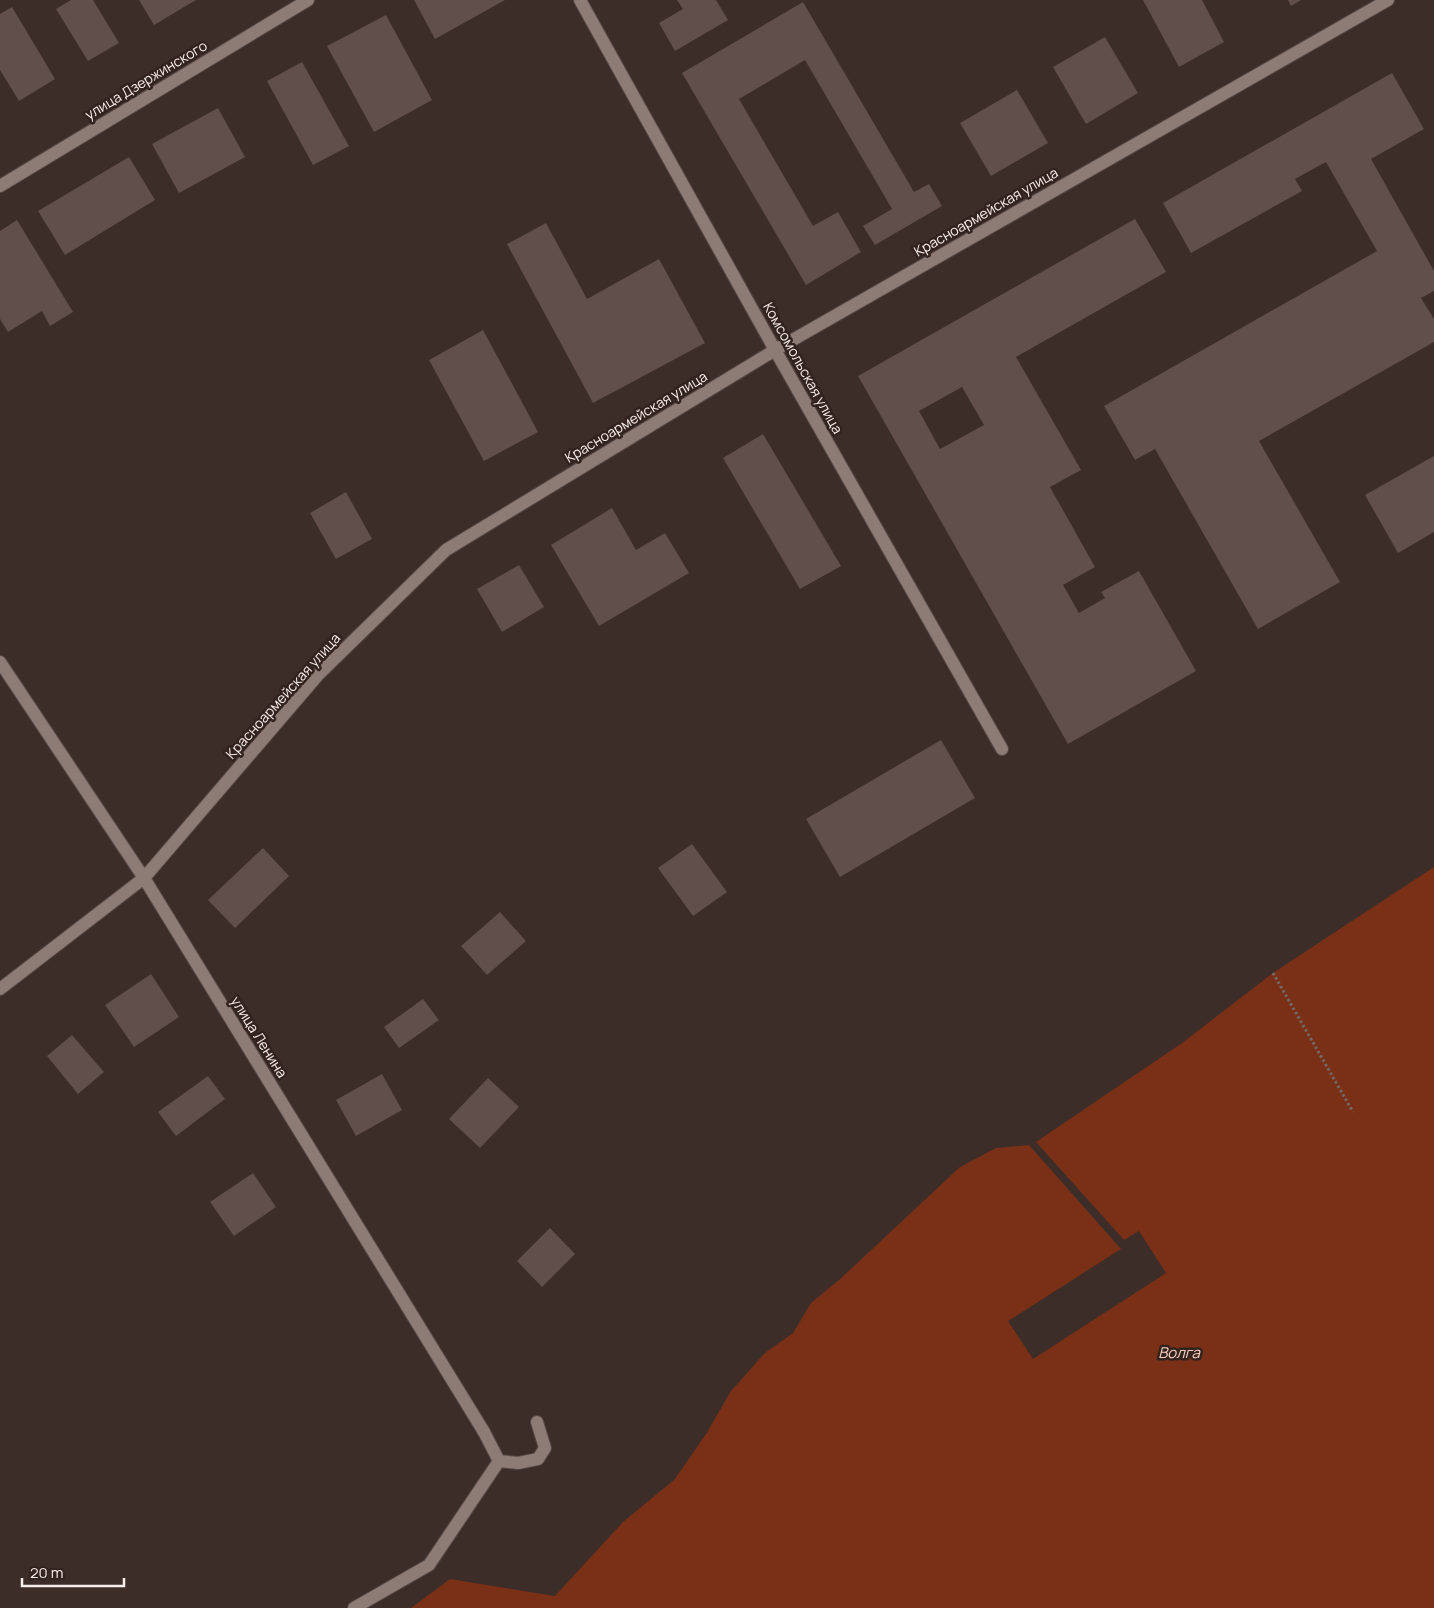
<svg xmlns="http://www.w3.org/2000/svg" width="1434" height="1608" viewBox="0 0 1434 1608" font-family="Manrope,sans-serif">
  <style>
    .water { fill: #793017 }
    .pier { fill: #3c2d28 }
    .building { fill: #604f4a; fill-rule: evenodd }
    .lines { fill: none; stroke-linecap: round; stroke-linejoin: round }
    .lane-casing { stroke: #564945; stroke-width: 14 }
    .street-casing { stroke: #564945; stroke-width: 14 }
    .path { stroke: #756863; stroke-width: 3; stroke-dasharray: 2.5 2.5; stroke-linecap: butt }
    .lane { stroke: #8d7b76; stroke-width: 12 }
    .street { stroke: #8d7b76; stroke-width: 12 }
    .labels { text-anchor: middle; stroke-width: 5; stroke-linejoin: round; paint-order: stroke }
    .street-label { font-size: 14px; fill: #f8eeeb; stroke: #32231e }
    .water-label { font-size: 15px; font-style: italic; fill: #fccfc0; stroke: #32231e }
  </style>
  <rect width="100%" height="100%" fill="#3c2d28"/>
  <path class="water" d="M1434 867V1608H411L450 1579 555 1596 623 1522 675 1479 706 1434 731 1391 765 1353 793 1333 811 1303 839 1280 960 1167 996 1148 1029 1145 1036 1142 1182 1043 1273 973Z"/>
  <path class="pier" d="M1036 1142 1124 1240 1139 1231 1166 1273 1033 1359 1008 1321 1121 1249 1029 1145Z"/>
  <path class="building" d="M71 0H93L119 43 88 61 56 9Z
    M139 0H196L154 25Z
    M414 0H505L435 39Z
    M677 0H716L728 20 675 51 659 23 683 9Z
    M1143 0H1202L1224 42 1179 67Z
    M1288 0H1301L1291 6Z
    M803 2 914 192 929 184 942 206 875 245 863 226 892 209 805 60 739 99 813 226 838 212 861 252 806 285 682 73Z
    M12 7 55 79 19 101 0 70V14Z
    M386 15 432 100 374 132 327 46Z
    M1105 37 1138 93 1086 124 1053 67Z
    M302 62 349 146 313 165 267 81Z
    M1392 73 1424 129 1371 159 1434 271V291L1421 298 1434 319V342L1259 441 1340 582 1258 629 1155 449 1135 460 1104 406 1377 251 1326 162 1295 179 1302 191 1191 253 1163 203Z
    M1017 90 1048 143 991 176 960 123Z
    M218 108 245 157 179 193 152 144Z
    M129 157 155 200 65 255 38 211Z
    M1135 219 1166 272 1016 357 1081 470 1050 487 1095 567 1063 585 1079 613 1105 598 1101 592 1139 571 1196 671 1068 744 858 376ZM962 387 984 425 940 449 919 411Z
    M17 220 73 312 50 326 42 311 8 332 0 319V231Z
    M546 223 587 299 659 259 705 343 593 403 507 244Z
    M483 330 538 432 484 461 429 360Z
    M763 434 841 566 800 589 723 458Z
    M1434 456V532L1398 553 1365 495Z
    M346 492 372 539 336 559 310 513Z
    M612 508 636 550 665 533 689 573 599 626 551 545Z
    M519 565 544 607 502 632 477 589Z
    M941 740 975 798 840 877 806 819Z
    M692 844 727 892 693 916 658 868Z
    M263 848 289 876 235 928 208 900Z
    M500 912 526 941 487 975 461 946Z
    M151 974 179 1017 134 1047 105 1005Z
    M423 999 439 1020 399 1048 384 1027Z
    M72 1035 104 1072 78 1094 47 1056Z
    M382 1074 402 1110 356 1136 336 1100Z
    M208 1076 225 1099 176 1136 158 1112Z
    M488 1078 519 1107 480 1148 449 1119Z
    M253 1173 276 1207 234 1236 210 1202Z
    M550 1228 575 1254 542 1287 517 1261Z"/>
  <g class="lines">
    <g class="lane-casing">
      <path id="lane" d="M499 1461 518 1463 538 1459 545 1448 537 1422
        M354 1608 429 1565 499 1461 484 1432"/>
    </g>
    <g class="street-casing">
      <path id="street" d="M580 0 775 350 1002 749
        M0 186 308 0
        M0 662 144 878 484 1432
        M0 989 144 878 318 675 446 550 775 350 1388 0"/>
    </g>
    <path class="path" d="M1273 973 1353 1112"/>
    <use href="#lane" class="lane"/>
    <use href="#street" class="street"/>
  </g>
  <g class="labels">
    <g class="street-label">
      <text transform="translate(146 80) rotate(-31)" y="5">улица Дзержинского</text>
      <text transform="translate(986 212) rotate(-30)" y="5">Красноармейская улица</text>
      <text transform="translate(803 368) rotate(61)" y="5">Комсомольская улица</text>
      <text transform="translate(636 417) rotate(-31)" y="5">Красноармейская улица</text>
      <text transform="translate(283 696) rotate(-48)" y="5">Красноармейская улица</text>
      <text transform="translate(259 1037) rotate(58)" y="5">улица Ленина</text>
    </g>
    <g class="water-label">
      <text x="1179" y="1358">Волга</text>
    </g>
  </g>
  <path d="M22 1578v8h102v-8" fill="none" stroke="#f8eeeb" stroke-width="2.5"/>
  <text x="30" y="1578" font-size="15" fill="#f8eeeb" stroke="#32231e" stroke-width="4" paint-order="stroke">20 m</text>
</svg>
